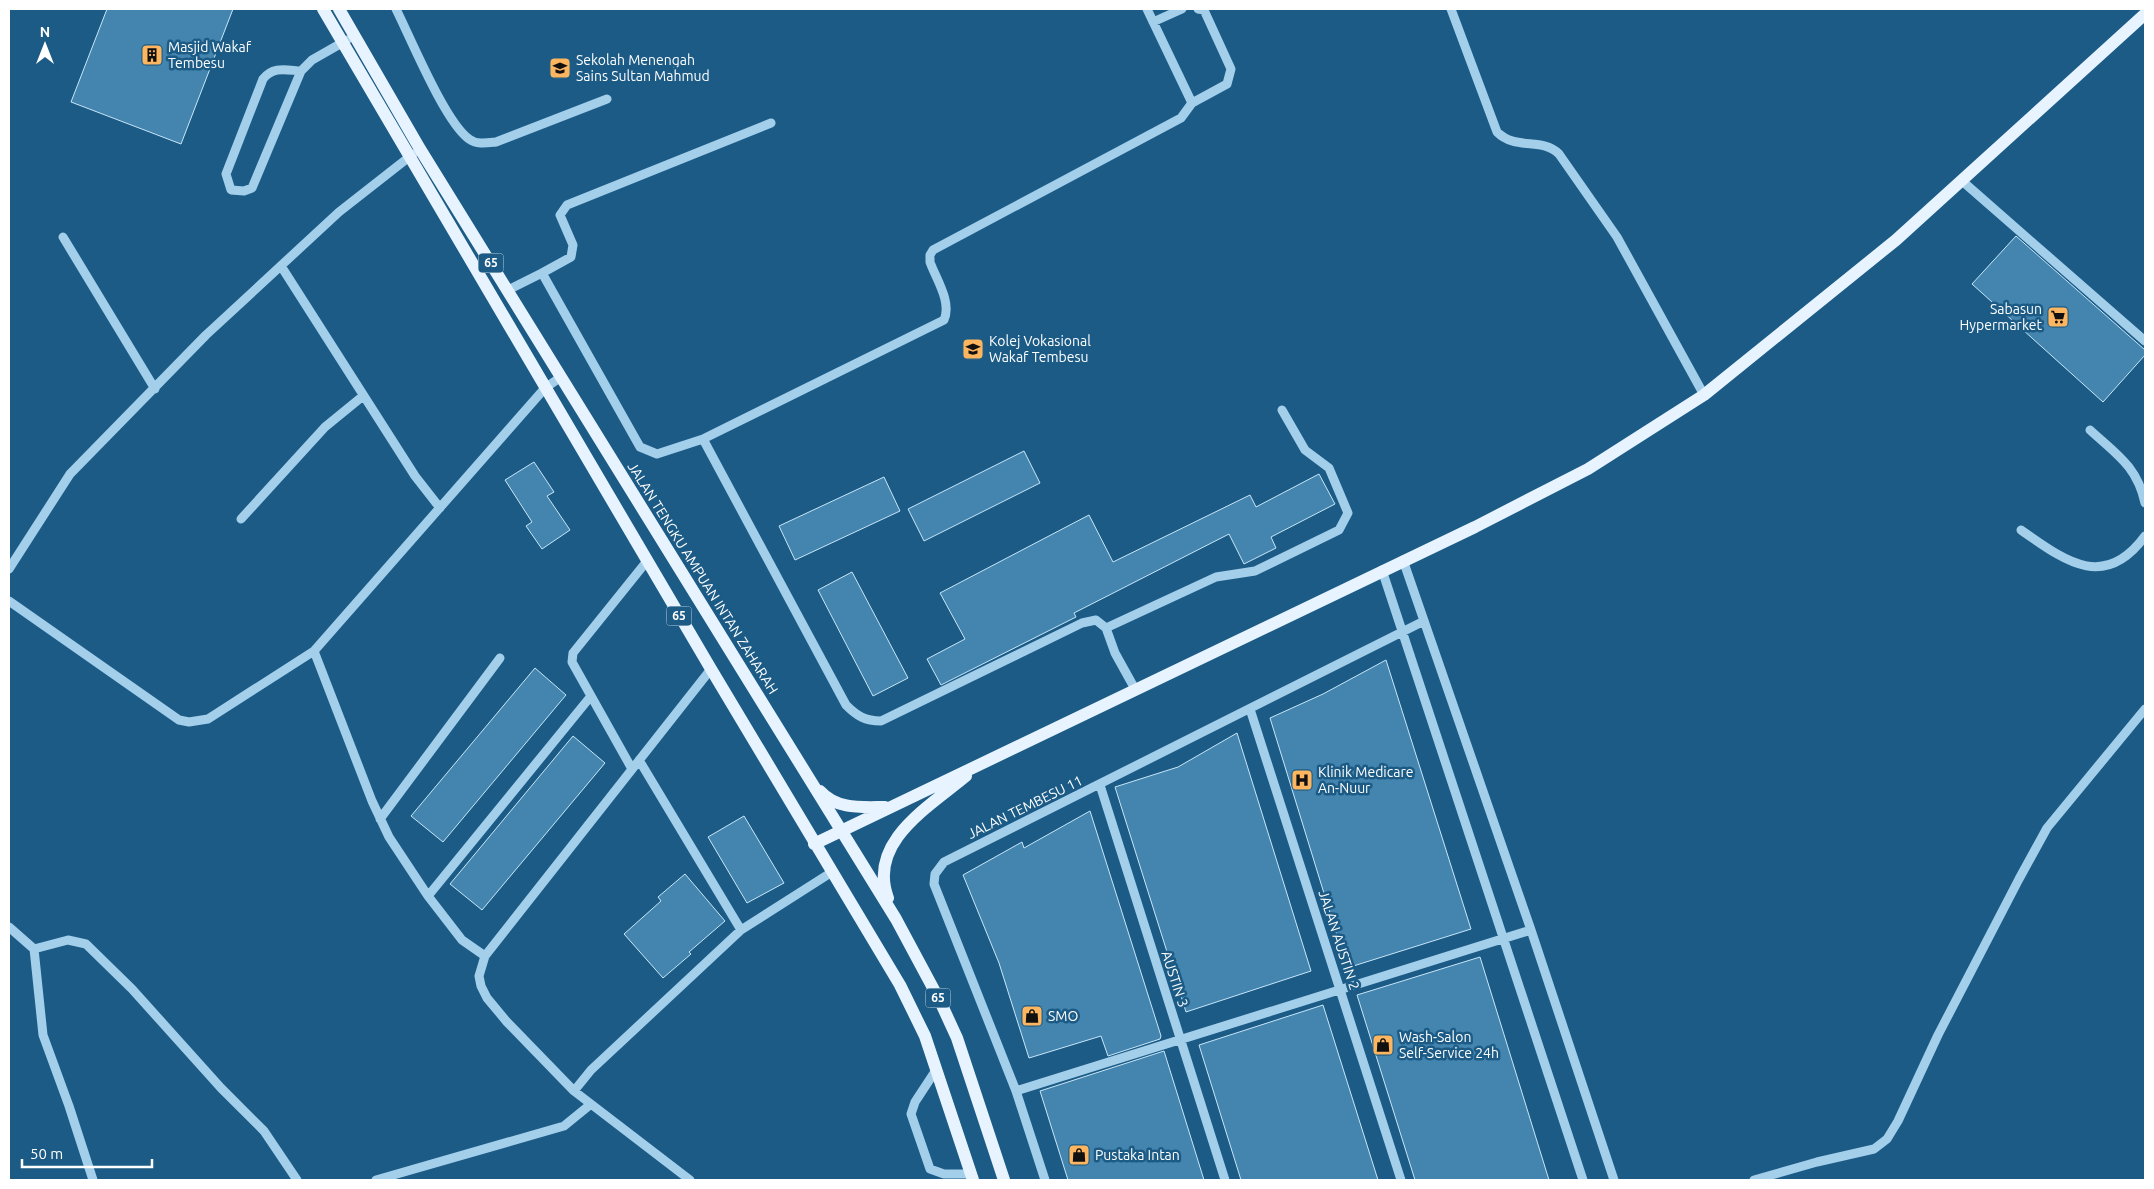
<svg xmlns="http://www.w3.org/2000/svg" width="2154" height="1189" viewBox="0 0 2154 1189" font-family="Ubuntu,sans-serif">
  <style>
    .building { fill: #4485af; stroke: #c8e6f8 }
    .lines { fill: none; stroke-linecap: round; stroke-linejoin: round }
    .minor { stroke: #a3cfeb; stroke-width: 9 }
    .major { stroke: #e7f4ff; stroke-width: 12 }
    .labels { text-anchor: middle; stroke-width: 5; stroke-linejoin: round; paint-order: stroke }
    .shield { fill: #1b5b86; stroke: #bbcedb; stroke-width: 1 }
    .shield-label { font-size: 12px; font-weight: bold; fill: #fff }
    .poi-label { font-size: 14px; fill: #fff; stroke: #1b5b86; text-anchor: start }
    .street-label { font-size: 14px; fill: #fff; stroke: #1b5b86 }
  </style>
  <rect width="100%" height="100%" fill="#1b5b86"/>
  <path class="building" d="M107 9H233L181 144 71 102Z
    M2016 236 2145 350V355L2103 402 1972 284Z
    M1024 451 1040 483 924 541 908 509Z
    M534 462 554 492 547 496 570 530 542 549 526 526 532 522 505 480Z
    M1319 474 1335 504 1271 537 1276 548 1244 564 1229 534 1074 613 1076 617 941 685 927 659 965 639 940 593 1089 515 1113 562 1250 495 1256 507Z
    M884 477 900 511 795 560 779 526Z
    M852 572 908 678 873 696 818 590Z
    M1386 660 1471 929 1347 968 1270 718 1323 694Z
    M535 668 566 695 443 842 411 816Z
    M1237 733 1311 971 1186 1012 1115 787 1178 767Z
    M573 736 605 763 482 910 450 884Z
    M1090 811 1161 1036 1160 1039 1108 1056 1101 1036 1029 1058 999 963 963 875 1022 842 1024 848Z
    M744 816 784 883 747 903 708 837Z
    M685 874 725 921 689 952 691 954 663 978 624 934 661 901 658 897Z
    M1480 957 1549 1180H1415L1357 995Z
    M1323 1005 1378 1180H1241L1199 1045Z
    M1164 1051 1204 1180H1068L1040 1091Z"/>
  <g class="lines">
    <path class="minor" d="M396 9C411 39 445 122 469 139 477 145 487 143 496 142L607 99
      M1451 9 1497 132C1516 151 1542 137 1559 154L1617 237 1704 395
      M1153 22 1182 9
      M301 71C286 70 273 66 263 79L226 174 231 190 244 191 252 188 301 71 312 60 347 40
      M1192 103 1227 84 1231 69 1204 10 1198 9
      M1961 180 2145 341
      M63 237 155 389
      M281 266 415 476 440 508
      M542 273 571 257 573 245 560 215 567 205 771 123
      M508 290 542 273 640 447 657 454 703 439
      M2090 430C2116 454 2137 466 2145 503
      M241 519 325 427 363 396
      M2021 530C2064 560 2104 592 2145 536
      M1403 560 1531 930 1614 1180
      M9 569 70 474 206 335 339 212 413 154
      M1382 570 1583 1180
      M9 601 179 720 189 722 208 719 314 651 545 388 561 377
      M1106 628 1216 577 1255 571 1339 530 1348 513 1329 468 1305 450 1282 410
      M314 651 372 801 389 837 428 896 462 940 485 956
      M1135 689 1115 653 1106 628 1096 620 1082 623 881 721C865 721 857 716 846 705L703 439 944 320C952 302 936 279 930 262V255L933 250 1181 118 1192 103 1147 9
      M1250 709 1401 1180
      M639 760 741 930
      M632 769 572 662 573 653 647 561
      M1100 785 1225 1180
      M380 819 500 658
      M428 896 591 696
      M9 927 34 949 43 1035 69 1106 93 1180
      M34 949 68 940 86 944 132 989 221 1088 264 1131 297 1180
      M936 1070 915 1102 911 1114 930 1169 944 1174H971
      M574 1091 591 1070 741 930 832 872
      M1016 1091 1531 930
      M376 1180 564 1126 591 1104
      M690 1180 574 1091 507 1022 487 998 481 986 479 976 485 956 711 669
      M1045 1180 1016 1091 934 884 935 874 944 862 1424 621
      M1754 1180 1817 1162 1874 1149 1887 1139 1898 1121 1938 1035 2019 879 2047 828 2145 709"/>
    <path class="major" d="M323 9 711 669 900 985 925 1036 973 1180
      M339 9 420 149 896 919 940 1001 957 1038 1004 1180
      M820 791C837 810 862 807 885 807
      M814 844 1475 527 1588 469 1704 395 1896 240 2145 14
      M888 898C867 842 929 807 966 776"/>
  </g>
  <defs>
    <g id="building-square" transform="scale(1.125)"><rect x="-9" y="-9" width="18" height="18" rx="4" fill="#fdb65f" stroke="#1b5b86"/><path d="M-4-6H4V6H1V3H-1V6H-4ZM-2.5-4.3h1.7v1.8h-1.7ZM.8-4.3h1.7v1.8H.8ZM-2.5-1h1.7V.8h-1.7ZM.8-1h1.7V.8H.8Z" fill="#111"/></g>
    <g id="school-square" transform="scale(1.125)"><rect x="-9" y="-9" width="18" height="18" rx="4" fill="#fdb65f" stroke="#1b5b86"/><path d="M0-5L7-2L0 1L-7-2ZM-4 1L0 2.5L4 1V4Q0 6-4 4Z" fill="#111"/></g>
    <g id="supermarket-square" transform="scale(1.125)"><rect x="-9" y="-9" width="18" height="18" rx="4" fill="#fdb65f" stroke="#1b5b86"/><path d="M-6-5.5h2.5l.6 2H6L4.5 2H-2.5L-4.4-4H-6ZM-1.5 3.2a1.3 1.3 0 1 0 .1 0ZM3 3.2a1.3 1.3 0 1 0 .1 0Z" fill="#111"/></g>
    <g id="hospital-square" transform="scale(1.125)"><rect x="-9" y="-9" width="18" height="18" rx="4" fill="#fdb65f" stroke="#1b5b86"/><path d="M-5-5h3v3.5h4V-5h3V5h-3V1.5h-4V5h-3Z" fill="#111"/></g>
    <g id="shop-square" transform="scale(1.125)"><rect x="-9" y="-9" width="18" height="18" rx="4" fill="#fdb65f" stroke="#1b5b86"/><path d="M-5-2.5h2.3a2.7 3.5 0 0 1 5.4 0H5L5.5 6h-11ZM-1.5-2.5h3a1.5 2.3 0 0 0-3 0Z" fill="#111"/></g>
  </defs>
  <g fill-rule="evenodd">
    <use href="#building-square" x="152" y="55"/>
    <use href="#school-square" x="560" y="68"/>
    <use href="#supermarket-square" x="2058" y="317"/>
    <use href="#school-square" x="973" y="349"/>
    <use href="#hospital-square" x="1302" y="780"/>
    <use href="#shop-square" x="1032" y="1016"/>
    <use href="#shop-square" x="1383" y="1045"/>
    <use href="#shop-square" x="1079" y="1155"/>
  </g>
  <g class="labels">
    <g class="shield">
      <rect x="478.5" y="253.5" width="25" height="19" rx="4"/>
      <rect x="666.5" y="606.5" width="25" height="19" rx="4"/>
      <rect x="925.5" y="988.5" width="25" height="19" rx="4"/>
    </g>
    <g class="shield-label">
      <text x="491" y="267">65</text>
      <text x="679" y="620">65</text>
      <text x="938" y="1002">65</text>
    </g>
    <g class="poi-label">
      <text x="168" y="52">Masjid Wakaf<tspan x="168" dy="16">Tembesu</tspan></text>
      <text x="576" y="65">Sekolah Menengah<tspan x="576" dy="16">Sains Sultan Mahmud</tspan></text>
      <text x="2042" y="314" text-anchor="end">Sabasun<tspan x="2042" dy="16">Hypermarket</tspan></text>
      <text x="989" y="346">Kolej Vokasional<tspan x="989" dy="16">Wakaf Tembesu</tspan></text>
      <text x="1318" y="777">Klinik Medicare<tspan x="1318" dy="16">An-Nuur</tspan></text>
      <text x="1048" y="1021">SMO</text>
      <text x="1399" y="1042">Wash-Salon<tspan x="1399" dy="16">Self-Service 24h</tspan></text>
      <text x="1095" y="1160">Pustaka Intan</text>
    </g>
    <g class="street-label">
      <text transform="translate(703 578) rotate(58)" y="5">JALAN TENGKU AMPUAN INTAN ZAHARAH</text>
      <text transform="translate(1025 807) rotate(-26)" y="5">JALAN TEMBESU 11</text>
      <text transform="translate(1339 940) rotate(72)" y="5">JALAN AUSTIN 2</text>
      <text transform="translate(1175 979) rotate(72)" y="5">AUSTIN 3</text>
    </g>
  </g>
  <rect width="2154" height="1189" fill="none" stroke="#ffffff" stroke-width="20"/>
  <g transform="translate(45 45)" stroke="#1b5b86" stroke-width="4" paint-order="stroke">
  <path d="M0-4L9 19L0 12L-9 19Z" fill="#ffffff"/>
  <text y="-8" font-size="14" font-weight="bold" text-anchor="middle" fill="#ffffff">N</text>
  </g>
  <path d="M22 1159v8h130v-8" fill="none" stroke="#ffffff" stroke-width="2.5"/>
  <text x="30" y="1159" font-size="15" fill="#ffffff" stroke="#1b5b86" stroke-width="4" paint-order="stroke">50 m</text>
</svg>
